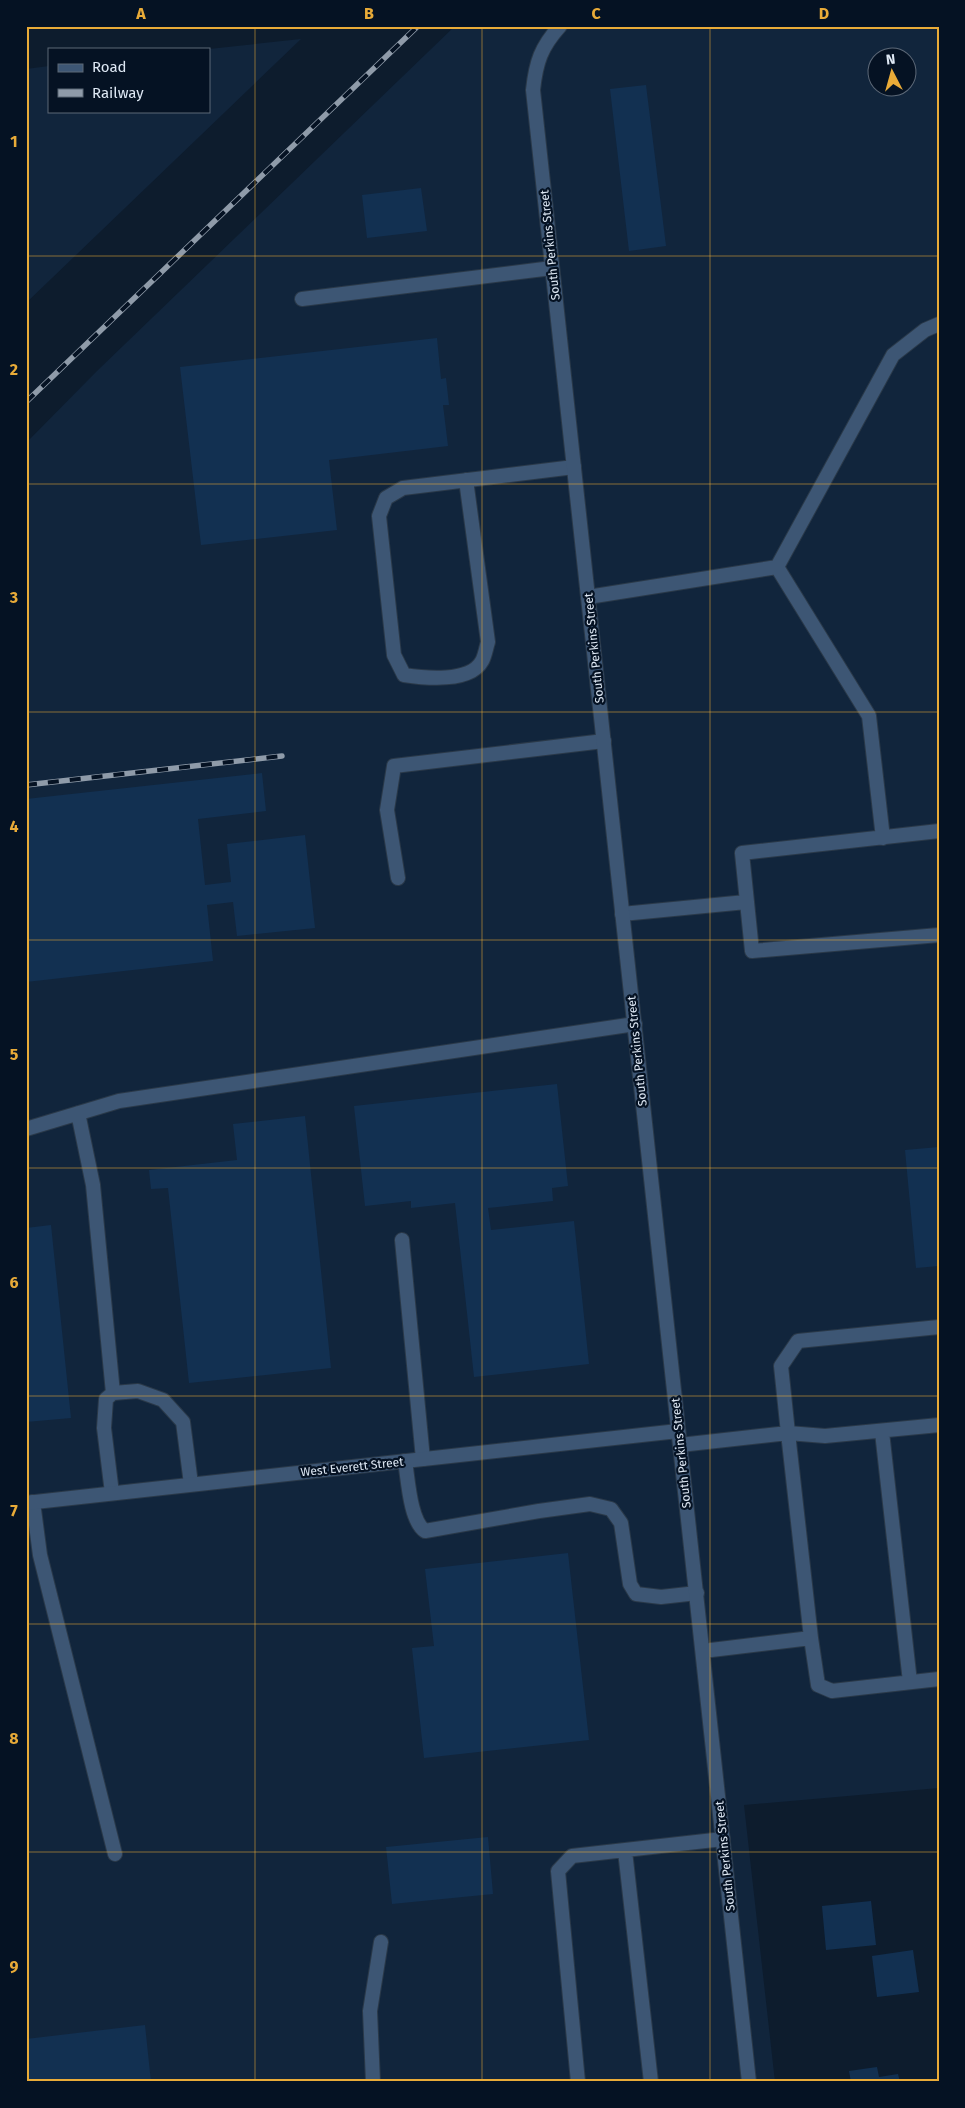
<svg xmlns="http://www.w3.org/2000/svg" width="965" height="2108" viewBox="0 0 965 2108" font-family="'Fira Sans',sans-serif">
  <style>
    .built { fill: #11253c; fill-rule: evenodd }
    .building { fill: #123051 }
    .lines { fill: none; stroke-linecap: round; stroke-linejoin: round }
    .service-casing { stroke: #2a3949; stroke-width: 16 }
    .minor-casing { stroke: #2a3949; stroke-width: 16 }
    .service { stroke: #3d5674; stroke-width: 14 }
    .minor { stroke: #3d5674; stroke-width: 14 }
    .rail-casing { stroke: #8f9ba9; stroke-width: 5.5 }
    .rail { stroke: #051223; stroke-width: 4; stroke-dasharray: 11; stroke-linecap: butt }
    .grid { fill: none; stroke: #e9ab38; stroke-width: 1; stroke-opacity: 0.55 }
    .labels { text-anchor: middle; stroke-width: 4.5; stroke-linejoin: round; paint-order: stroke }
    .street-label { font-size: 12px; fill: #dee8f4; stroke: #051223 }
    .neatline { fill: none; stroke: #e9ab38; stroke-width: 2 }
    .grid-label { font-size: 16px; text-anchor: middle; font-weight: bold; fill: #e9ab38 }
  </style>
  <rect width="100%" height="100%" fill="#0d1c2d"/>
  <path class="built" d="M455 26H939V1788L744 1805 775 2082H26V443L97 371ZM878 58H908V88H878Z
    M301 39 26 303V69L49 66V111H209V49Z"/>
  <path class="building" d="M646 85 666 246 629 251 610 89Z
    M421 188 427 231 367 238 362 195Z
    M437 338 441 379 446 378 449 405H443L448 446 329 460 337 530 201 545 180 367Z
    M262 773 266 811 198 819 205 885 231 882 227 844 305 835 315 928 237 936 233 902 207 905 213 961 26 982V799Z
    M557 1084 568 1186 552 1188 553 1201 488 1208 491 1230 574 1221 589 1364 474 1377 455 1203 411 1208V1201L365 1206 354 1106Z
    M305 1116 331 1368 189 1383 168 1188 151 1189 149 1170 237 1160 233 1124Z
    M939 1147V1266L916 1268 905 1150Z
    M51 1225 71 1418 26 1422V1228Z
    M568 1553 589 1740 424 1758 412 1648 434 1646 425 1569Z
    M488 1837 493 1894 392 1904 386 1847Z
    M871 1901 876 1945 826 1950 822 1906Z
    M913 1950 919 1992 877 1997 872 1956Z
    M145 2025 151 2082H26V2039Z
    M877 2067 879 2077 898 2074 900 2082H851L849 2071Z"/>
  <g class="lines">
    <g class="service-casing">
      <path id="service" d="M302 299 552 268
        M466 480 488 642C486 648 485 656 482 661 470 683 424 678 404 675L394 655 379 516 386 498 403 488 574 467
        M777 567 869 716 883 838
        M588 597 777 567 893 355 925 330 939 324
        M939 831 742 853 752 951 939 935
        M398 878 387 810 394 766 604 741
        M622 914 746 902
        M78 1113 93 1185 113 1393
        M26 1129 119 1101 635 1024
        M402 1240 423 1459
        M939 1327 798 1341 781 1366 788 1433 825 1436 939 1425
        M882 1432 910 1682
        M680 1445 788 1433 811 1638 703 1651
        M405 1461C408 1479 410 1521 425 1531L539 1511 590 1504 611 1509 621 1523 630 1584 636 1594 661 1597 697 1593
        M112 1493 104 1428 106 1399 113 1393 138 1391 163 1400 183 1422 191 1484
        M33 1502 40 1555 115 1854
        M811 1638 818 1685 832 1691 939 1679
        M625 1851 651 2082
        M373 2082 370 2011 381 1942
        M578 2082 558 1871 572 1856 723 1839"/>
    </g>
    <g class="minor-casing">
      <path id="minor" d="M560 26C541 47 536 62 533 90L749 2082
        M26 1503 678 1431"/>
    </g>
    <use href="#service" class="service"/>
    <use href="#minor" class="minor"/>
    <g class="rail-casing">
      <path id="rail" d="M26 402 418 26
        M26 785 282 756"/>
    </g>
    <use href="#rail" class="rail"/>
  </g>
  <path class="grid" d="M255 26V2082M482 26V2082M710 26V2082M26 256H939M26 484H939M26 712H939M26 940H939M26 1168H939M26 1396H939M26 1624H939M26 1852H939"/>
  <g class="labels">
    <g class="street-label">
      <text transform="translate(550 245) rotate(-96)" y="4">South Perkins Street</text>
      <text transform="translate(594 648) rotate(-96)" y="4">South Perkins Street</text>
      <text transform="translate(637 1051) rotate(-96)" y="4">South Perkins Street</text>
      <text transform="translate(681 1453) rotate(-96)" y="4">South Perkins Street</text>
      <text transform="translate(352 1467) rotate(-6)" y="4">West Everett Street</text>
      <text transform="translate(725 1856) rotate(-96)" y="4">South Perkins Street</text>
    </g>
  </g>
  <rect width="965" height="2108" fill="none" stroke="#051223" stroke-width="55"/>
  <rect x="48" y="48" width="162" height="65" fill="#051223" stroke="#5c6877"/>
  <rect x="58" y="64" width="25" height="8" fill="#3d5674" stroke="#5c6877"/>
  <text x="92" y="72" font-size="15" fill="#dee8f4">Road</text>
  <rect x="58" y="89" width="25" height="8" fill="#8f9ba9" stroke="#5c6877"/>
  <text x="92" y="98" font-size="15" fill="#dee8f4">Railway</text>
  <g transform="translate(892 72) rotate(354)"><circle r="24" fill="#051223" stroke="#5c6877"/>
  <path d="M0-4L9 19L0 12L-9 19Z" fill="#e9ab38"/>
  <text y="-8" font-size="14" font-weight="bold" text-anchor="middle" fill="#dee8f4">N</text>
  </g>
  <rect x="28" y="28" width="910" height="2052" class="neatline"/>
  <g class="grid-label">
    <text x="141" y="19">A</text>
    <text x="369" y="19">B</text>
    <text x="596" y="19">C</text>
    <text x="824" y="19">D</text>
    <text x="14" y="147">1</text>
    <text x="14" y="375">2</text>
    <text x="14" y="603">3</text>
    <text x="14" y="832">4</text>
    <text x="14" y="1060">5</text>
    <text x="14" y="1288">6</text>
    <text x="14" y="1516">7</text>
    <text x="14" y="1744">8</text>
    <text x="14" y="1972">9</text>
  </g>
</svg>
